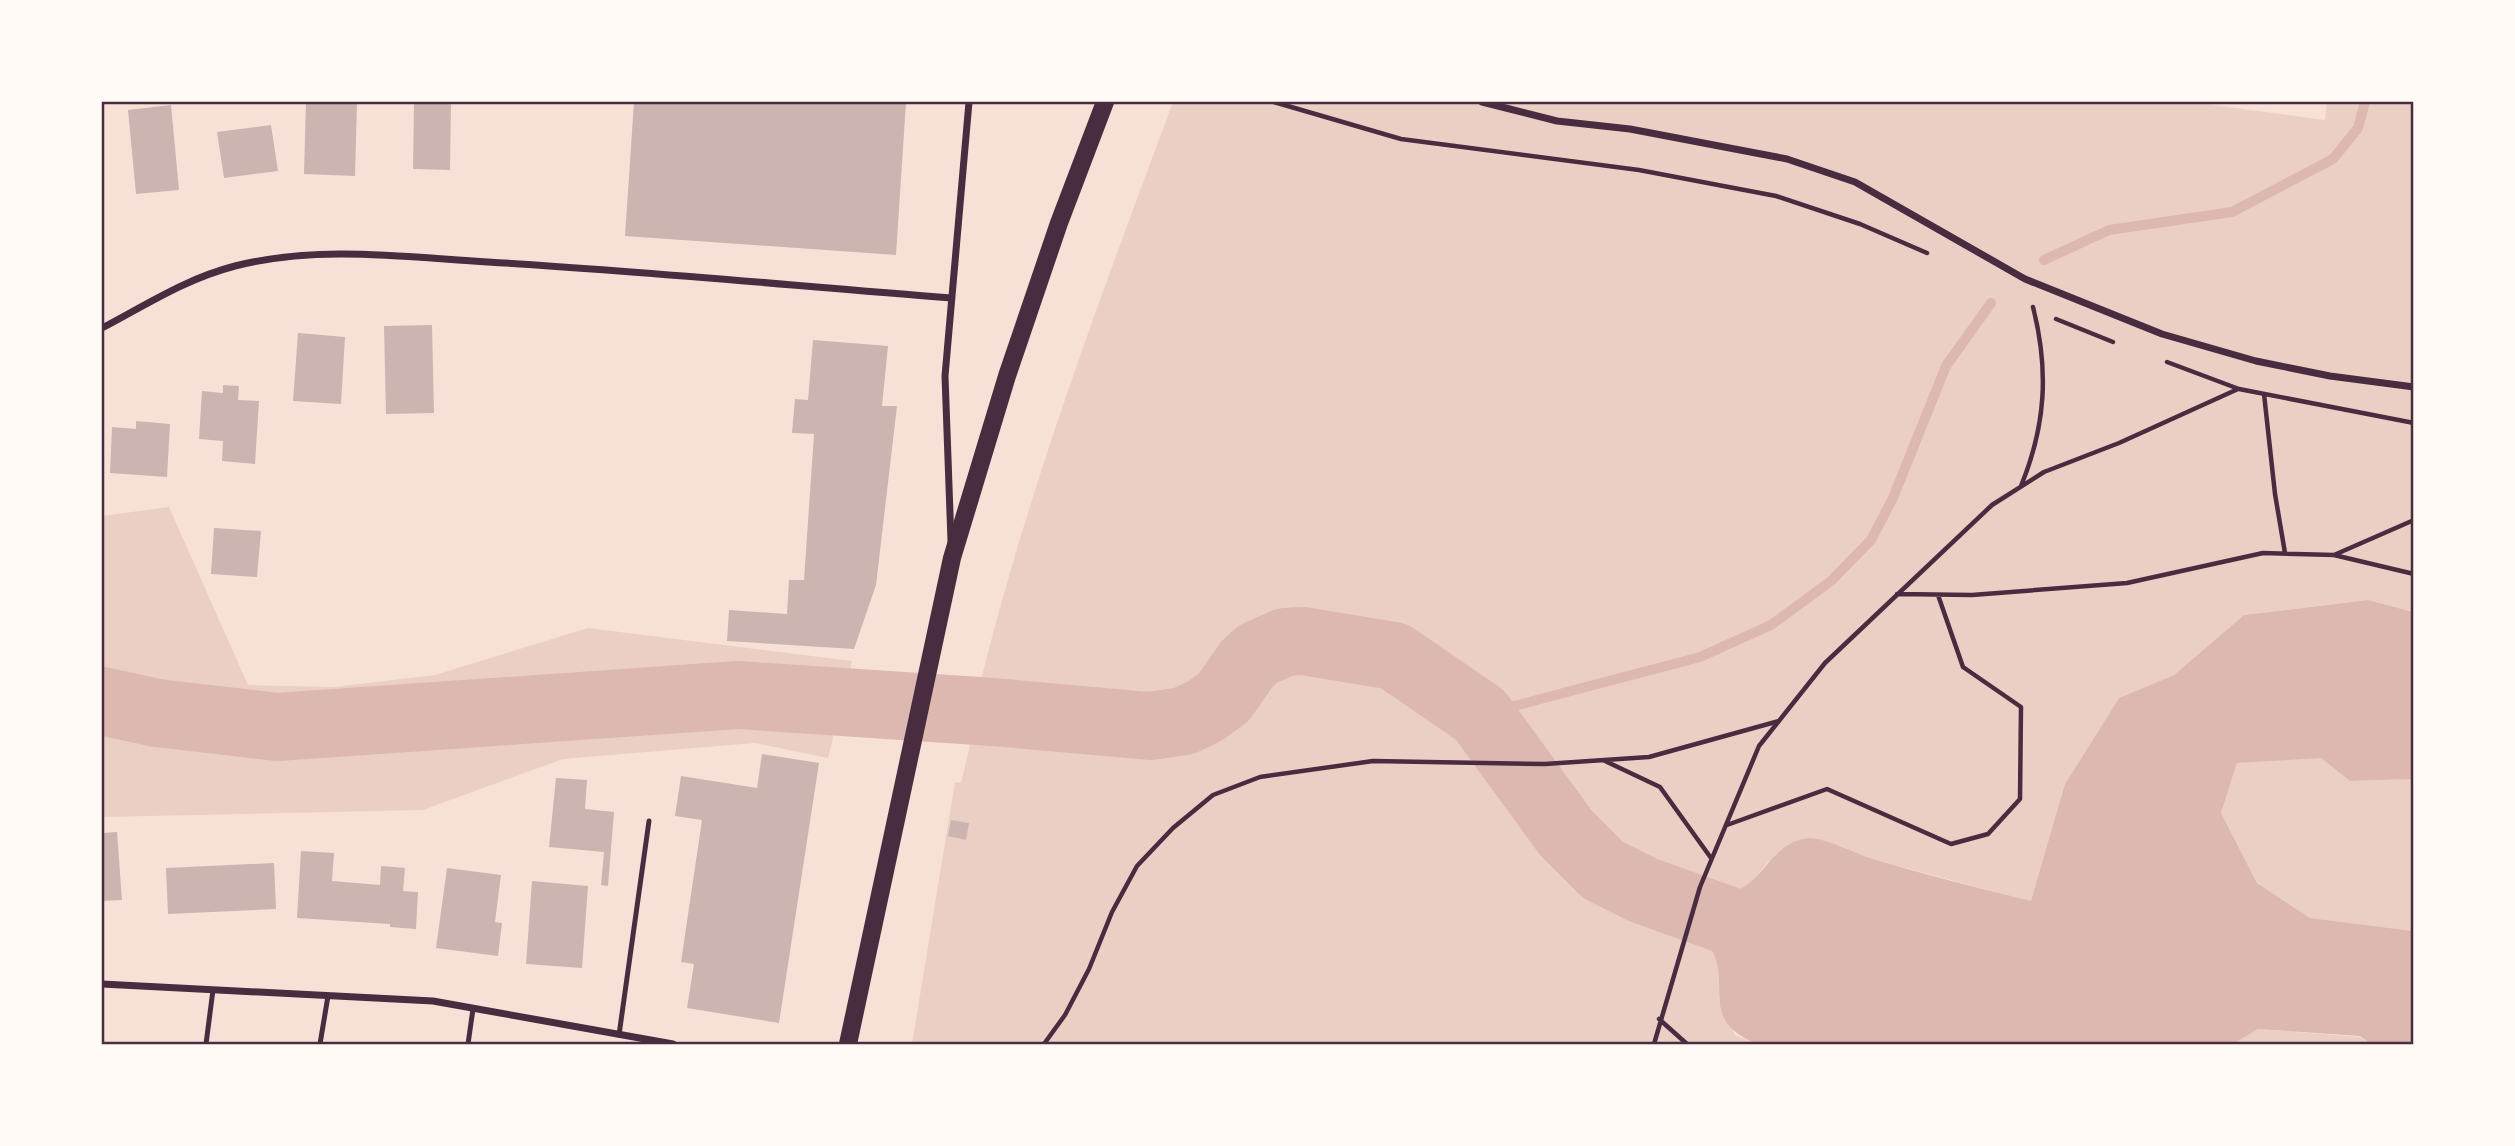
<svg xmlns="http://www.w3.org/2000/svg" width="2515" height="1146" viewBox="0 0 2515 1146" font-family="'Varela Round',sans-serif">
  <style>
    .green { fill: #ebcfc5 }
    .water { fill: #dcb8b0 }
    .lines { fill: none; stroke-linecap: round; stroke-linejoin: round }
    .stream { stroke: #dcb8b0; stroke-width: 10 }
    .river { stroke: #dcb8b0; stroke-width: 68 }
    .building { fill: #ccb4b1 }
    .path { stroke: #4a2c40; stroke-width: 4.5 }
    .service { stroke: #4a2c40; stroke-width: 5 }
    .minor { stroke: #4a2c40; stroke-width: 7 }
    .primary { stroke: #4a2c40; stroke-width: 18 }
    .neatline { fill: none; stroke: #4a2c40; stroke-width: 2.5 }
  </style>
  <rect width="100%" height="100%" fill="#f7e1d7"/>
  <path class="green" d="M1173 102H2191L2325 120 2327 102H2413V612L2368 600 2244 615 2174 675 2119 698 2065 784 2032 902 1873 859 1811 838 1768 862 1752 882 1732 894 1716 951 1719 963V1001L1735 1035 1757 1044H912L955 782 961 783 984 686 980 684C1029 485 1102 293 1173 102Z
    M169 507 248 685 334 687 435 675 588 628 852 661 828 758 755 743 563 759 423 810 102 817V516Z
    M2292 758H2321L2350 781 2413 779V931L2310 918 2257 883 2221 813 2237 763Z
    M2258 1029 2360 1037 2371 1044H2233Z"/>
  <path class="water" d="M2368 600 2413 612V779L2350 781 2321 758 2237 763 2221 813 2257 883 2310 918 2413 931V1044H2371L2360 1036 2258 1029 2233 1044H1757C1691 1017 1741 977 1702 937L1716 892C1763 898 1765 842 1809 838 1822 837 1855 853 1870 858 1923 874 1978 888 2031 901L2065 784 2119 698 2174 675 2244 615Z"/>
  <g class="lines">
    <path class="stream" d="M2044 260 2109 230 2232 212 2333 159 2358 128 2365 102
      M1480 715 1700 657 1771 625 1831 581 1871 540 1893 498 1946 366 1991 303"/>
    <path class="river" d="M102 701 157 713 277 727 738 695 993 712 1150 726 1184 721 1205 711 1224 697 1247 664 1258 654 1285 642 1303 641 1394 656 1480 715 1566 833 1603 870 1643 890 1799 946"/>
  </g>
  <path class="building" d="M306 102H357L355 176 304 174Z
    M414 102H451L450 170 413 169Z
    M634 102H906L896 255 625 236Z
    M171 105 179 190 136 194 128 110Z
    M271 125 278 171 224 178 217 132Z
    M432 325 434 413 386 414 384 326Z
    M298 333 345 337 341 404 293 401Z
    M813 340 888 346 882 406H897L876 585 854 649 727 641 729 610 787 614 789 580H804L814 434 792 433 795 399 808 400Z
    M223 385 239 386 238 400 259 401 255 464 222 461 223 441 199 439 202 391 223 393Z
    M136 421 170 424 167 477 110 473 112 427 136 429Z
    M214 528 261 531 257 577 211 574Z
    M762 754 819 763 779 1023 687 1008 694 964 681 962 702 820 675 816 681 776 757 788Z
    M556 778 587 780 585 809 614 812 608 886 601 885 604 852 549 847Z
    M951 820 969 823 966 840 948 836Z
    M117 832 122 900 102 901V833Z
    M301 851 334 853 332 881 380 885 381 866 405 868 403 891 418 892 416 929 390 927V924L297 918Z
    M274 863 276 909 168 914 166 868Z
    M447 868 501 875 495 922 502 923 498 956 436 948Z
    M532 881 588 886 582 968 526 964Z"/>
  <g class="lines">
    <path class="path" d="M1274 102 1401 139 1639 170 1776 196 1860 224 1927 253
      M2056 319 2113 342
      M2167 362 2239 389 2414 423
      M2264 394 2275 494 2285 553
      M2021 486C2046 425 2049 370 2033 307
      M2334 555 2414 520
      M1897 594 1972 595 2127 583 2263 553 2334 555 2414 574
      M1605 761 1660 787 1711 858
      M1727 825 1827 789 1951 844 1988 834 2020 799 2021 707 1963 667 1938 595
      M1659 1019 1687 1044
      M1044 1044 1065 1015 1089 969 1112 912 1137 866 1173 828 1213 795 1260 777 1373 761 1545 764 1649 757 1779 721
      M1654 1044 1700 887 1759 746 1825 663 1992 505 2044 472 2119 443 2238 389"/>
    <path class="service" d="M619 1035 649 821
      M206 1044 213 990
      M320 1044 328 996
      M468 1044 473 1009"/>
    <path class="minor" d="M1482 102 1557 121 1630 129 1787 159 1855 182 2025 279 2162 334 2256 361 2330 376 2414 387
      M102 328C146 305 185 279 235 266 318 245 404 257 488 262 643 271 797 286 952 298
      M951 541 945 376 969 102
      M102 984 433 1001 673 1044"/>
    <path class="primary" d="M848 1044 952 558 1007 376 1059 223 1105 102"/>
  </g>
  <rect width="2515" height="1146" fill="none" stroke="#fffaf5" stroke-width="206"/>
  <rect x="103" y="103" width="2309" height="940" class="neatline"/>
</svg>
